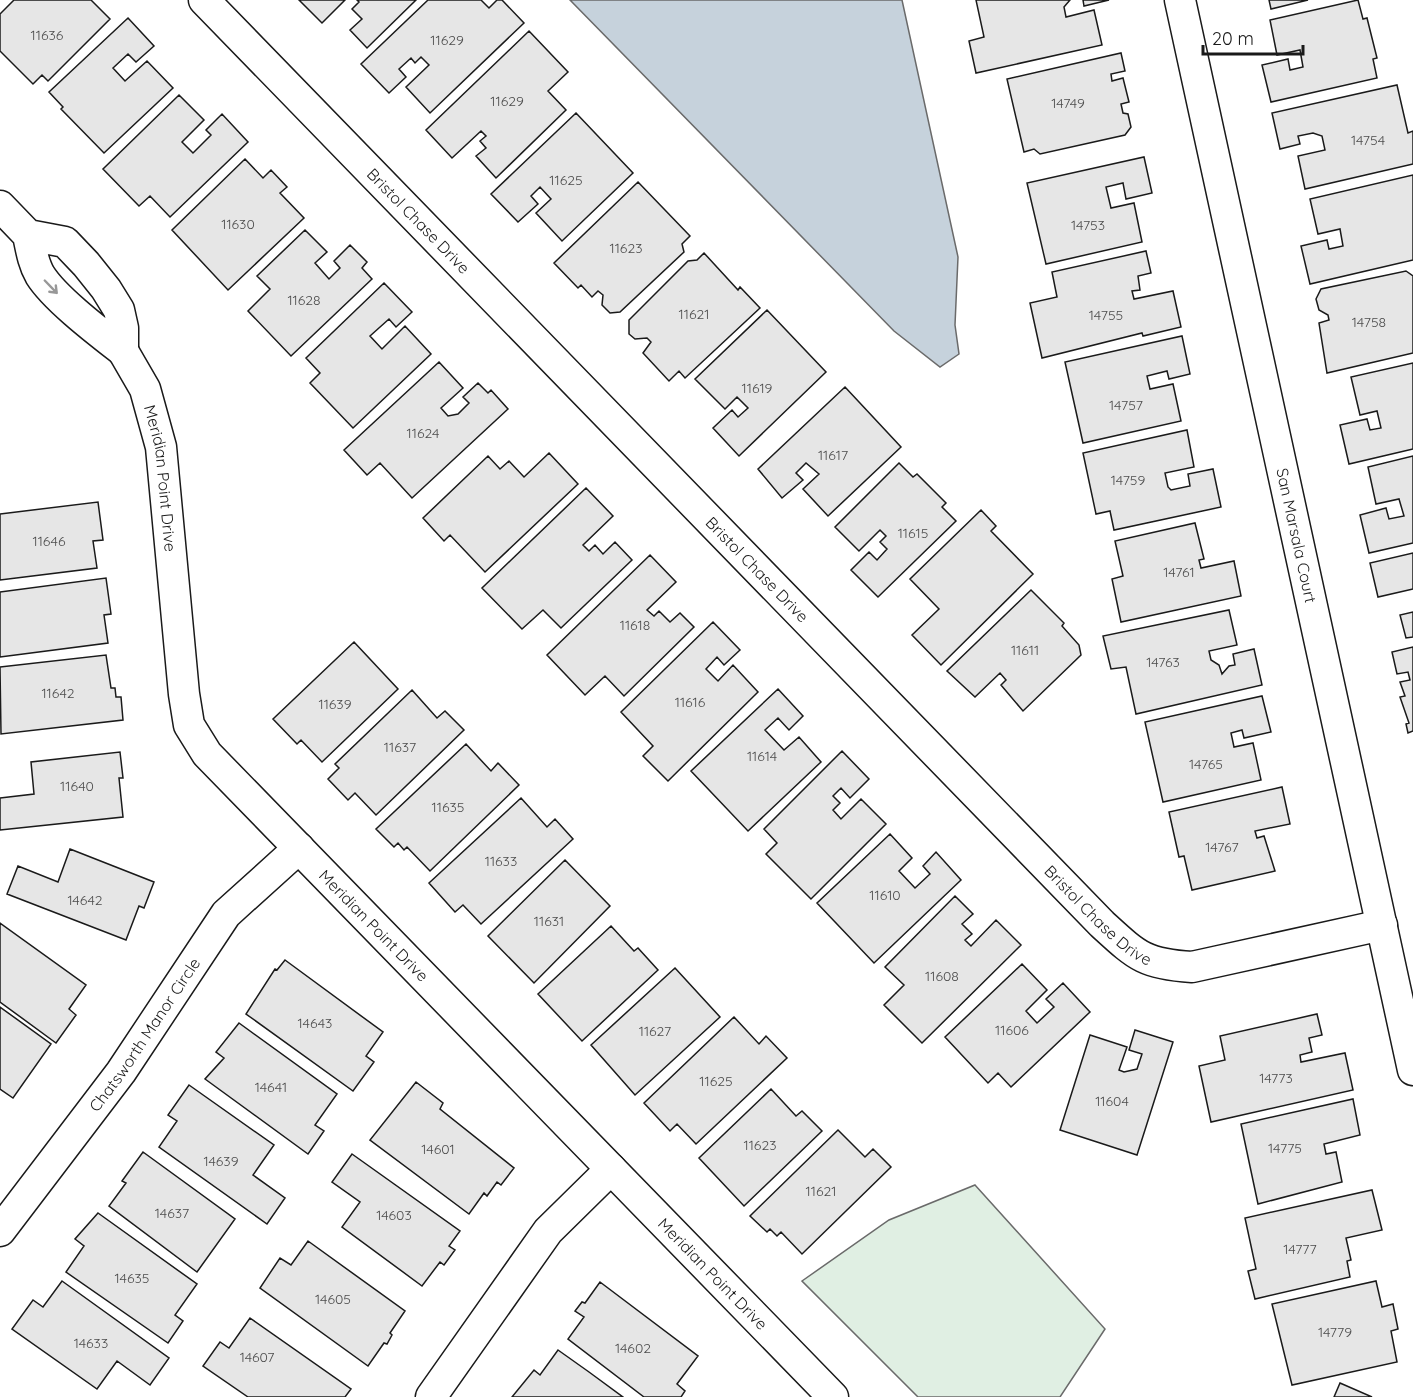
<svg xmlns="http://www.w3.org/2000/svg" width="1413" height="1397" viewBox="0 0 1413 1397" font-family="Quicksand,sans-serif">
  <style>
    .green { fill: #e0efe3; stroke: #6a6a6a; stroke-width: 1.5 }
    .water { fill: #c6d2dc; stroke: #6a6a6a; stroke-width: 1.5 }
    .building { fill: #e6e6e6; stroke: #1a1a1a; stroke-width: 1.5 }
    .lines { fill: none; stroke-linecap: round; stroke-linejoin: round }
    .street-casing { stroke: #1a1a1a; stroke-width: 33 }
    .street { stroke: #fff; stroke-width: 30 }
    .oneway { stroke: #989898 }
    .labels { text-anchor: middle; stroke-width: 4.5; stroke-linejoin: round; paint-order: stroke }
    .number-label { font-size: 14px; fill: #4d4d4d }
    .street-label { font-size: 16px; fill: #1a1a1a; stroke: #fff }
  </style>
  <rect width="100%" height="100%" fill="#fff"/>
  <path class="green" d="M975 1185 1105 1329 1060 1397H918L802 1281 889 1220Z"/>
  <path class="water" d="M570 0H902L958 257 955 325 959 354 940 367 894 331Z"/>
  <path class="building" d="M14 0H91L110 19 48 81 42 75 33 84 0 51V14Z
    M299 0H345L322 23Z
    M357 0H416L367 48 350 30 362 19 352 9 359 2Z
    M428 0H481L489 8 497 0H502L524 23 430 113 406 87 429 65 421 57 415 63 411 58 399 69 406 77 389 93 361 64Z
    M976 0H1070L1064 7 1066 17 1094 10 1102 45 976 73 969 41 984 37Z
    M1083 0H1109L1084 6Z
    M1269 0H1308L1271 9Z
    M1358 0 1363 19 1367 18 1377 58 1373 59 1377 78 1271 102 1262 65 1288 59 1290 70 1303 67 1300 50 1277 55 1270 20Z
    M128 18 154 46 136 62 128 54 113 68 125 81 147 61 173 88 104 153 61 109 63 107 49 92Z
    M529 31 568 72 548 91 566 110 496 178 476 156 486 148 480 141 486 136 481 131 452 158 426 130Z
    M1121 53 1125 71 1111 74 1112 81 1123 78 1129 102 1121 104 1123 113 1128 114 1131 127 1125 135 1040 154 1034 149 1024 152 1007 79Z
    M1397 85 1408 133 1413 131V164L1305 189 1298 156 1325 150 1322 136 1313 133 1298 136 1300 144 1280 149 1272 113Z
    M179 95 204 120 182 142 193 153 211 135 206 130 222 114 248 142 170 217 150 196 139 206 103 169Z
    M576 113 633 173 562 241 536 213 551 199 540 187 531 196 538 204 518 222 491 194Z
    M1144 157 1152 193 1126 199 1123 183 1106 187 1111 208 1134 203 1142 242 1046 264 1027 183Z
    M245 159 263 178 271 170 287 187 280 193 304 218 228 290 172 230Z
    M1413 175V260L1310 284 1301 246 1327 240 1329 249 1343 246 1340 229 1318 234 1310 199Z
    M638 182 690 236 682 244 684 252 620 312 610 313 602 305 603 295 598 291 592 297 581 285 578 288 554 263Z
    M305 230 327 252 315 263 329 279 340 268 334 261 350 245 367 262 362 268 372 279 291 356 248 311 270 289 257 276Z
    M1146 251 1151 273 1138 276 1140 290 1132 291 1134 299 1173 291 1181 327 1143 336 1142 333 1042 358 1030 303 1057 297 1052 272Z
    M704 253 738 290 740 287 760 308 685 378 679 371 669 381 643 353 651 342 647 338 635 339 629 334V320L688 261 697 260Z
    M1406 271 1413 276V353L1327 373 1319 323 1329 320 1328 315 1319 310 1316 299 1321 289Z
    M384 283 412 312 396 327 389 319 370 336 382 349 405 326 431 354 353 428 310 383 320 373 306 358Z
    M767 310 826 372 739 456 713 428 732 410 738 417 748 408 737 397 725 409 695 379Z
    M1182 336 1190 374 1169 379 1167 371 1147 376 1150 389 1173 384 1181 421 1083 443 1065 362Z
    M439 362 463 388 441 408 448 416 458 414 469 403 463 397 478 383 488 393 491 390 508 409 412 498 380 463 367 475 344 450Z
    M1413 363V449L1349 464 1340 425 1367 419 1370 430 1381 428 1377 411 1360 415 1351 377Z
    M845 387 901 447 828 516 803 489 819 474 806 463 796 473 803 480 782 498 758 469Z
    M1187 430 1194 467 1165 473 1168 487 1171 490 1190 486 1188 474 1213 469 1221 507 1114 530 1110 511 1096 514 1083 453Z
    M549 453 578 484 485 572 450 535 444 541 423 518 488 456 500 469 509 461 524 477Z
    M1413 456V543L1369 553 1360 515 1386 508 1389 519 1404 516 1399 499 1376 504 1368 467Z
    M899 463 913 477 917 474 946 503 942 507 956 521 878 597 851 570 869 552 877 560 887 549 880 542 886 536 880 530 859 551 835 527Z
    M586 488 613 516 583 545 589 551 595 545 603 554 615 542 632 560 561 628 543 610 522 629 482 588Z
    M98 502 103 540 93 541 97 568 0 580V514Z
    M981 510 996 526 991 531 1033 574 941 665 912 635 939 609 910 579Z
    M1195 523 1204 559 1199 560 1201 568 1234 561 1241 596 1121 622 1112 579 1123 576 1115 541Z
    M1413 553V589L1378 597 1370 563Z
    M650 555 676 582 647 610 654 616 659 611 670 622 680 613 694 627 624 696 605 676 585 695 547 655Z
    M106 578 111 614 104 615 108 643 0 657V592Z
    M1031 590 1064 623 1062 626 1079 645 1081 655 1023 711 1001 685 1006 680 1000 673 975 697 947 671Z
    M1229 610 1237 645 1209 651 1211 660 1219 665 1222 674 1229 666 1235 665 1233 654 1254 649 1262 685 1136 714 1126 667 1111 669 1103 636Z
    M1413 612V637L1406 638 1400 615Z
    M713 622 740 650 724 665 717 657 706 669 718 681 733 665 758 692 668 781 643 756 653 746 621 712Z
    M354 642 398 689 322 762 301 740 297 744 273 719Z
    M1413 647V731L1408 733 1406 724 1409 723 1400 697 1405 696 1400 682 1410 680 1408 672 1397 674 1392 652Z
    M106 655 111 688H115L116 697H121L123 720 1 734 0 667Z
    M778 689 803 716 789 730 778 718 765 730 784 750 799 737 821 762 748 831 691 771Z
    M412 690 437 718 445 711 464 730 376 815 355 793 348 800 328 779 339 768 335 764Z
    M1262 696 1271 732 1244 738 1242 730 1231 733 1234 747 1253 743 1261 780 1163 802 1145 722Z
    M466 744 491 771 498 763 519 785 430 871 407 847 404 850 398 843 394 847 376 829Z
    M842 751 869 779 850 798 841 788 833 796 840 803 833 810 841 819 861 799 886 824 811 899 766 854 777 843 764 829Z
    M120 752 123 778H119L123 817 0 830V798L34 794 31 762Z
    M1282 787 1290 824 1255 831 1257 838 1264 836 1275 871 1192 890 1184 856 1179 857 1169 812Z
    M521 798 547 827 555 819 573 839 481 924 463 905 455 912 429 883Z
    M890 834 912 858 899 871 915 888 930 874 923 866 936 852 961 880 874 963 817 903Z
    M70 849 154 882 144 908 139 906 126 940 7 894 18 866 58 882Z
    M565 860 610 906 534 983 488 936Z
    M955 896 973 914 962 924 972 934 965 940 971 946 996 920 1021 945 922 1043 884 1005 904 985 885 967Z
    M0 923 86 985 69 1009 76 1015 56 1043 0 1002Z
    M611 926 634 951 638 948 658 970 582 1041 538 994Z
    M285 960 383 1032 366 1056 374 1062 353 1091 246 1014 275 969 277 970Z
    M1022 964 1047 990 1026 1011 1037 1023 1054 1007 1046 999 1063 983 1090 1012 1011 1087 998 1073 988 1083 945 1037Z
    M675 968 720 1017 635 1095 591 1045Z
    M0 1007 51 1044 13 1098 0 1089Z
    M1317 1014 1322 1035 1309 1038 1312 1052 1300 1055 1301 1062 1345 1053 1353 1090 1211 1122 1199 1066 1225 1060 1220 1036Z
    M734 1017 759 1044 766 1036 787 1058 696 1144 677 1124 670 1131 644 1103Z
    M239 1023 337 1094 315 1125 324 1131 308 1154 205 1079 224 1058 216 1052Z
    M1135 1030 1173 1042 1137 1155 1060 1130 1090 1035 1127 1047 1119 1070 1124 1072 1137 1069 1142 1054 1129 1050Z
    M416 1082 443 1103 440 1109 514 1168 501 1185 497 1182 487 1196 484 1193 469 1214 370 1140Z
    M189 1085 274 1145 253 1175 285 1198 267 1224 159 1147 177 1121 168 1115Z
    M771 1089 796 1116 802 1111 822 1131 744 1206 699 1158Z
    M1353 1099 1360 1135 1324 1144 1326 1154 1336 1152 1342 1182 1258 1204 1241 1124Z
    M838 1130 865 1157 873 1149 891 1167 802 1254 781 1232 777 1236 770 1229 767 1232 750 1216Z
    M143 1152 235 1219 197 1272 109 1206 126 1183 122 1181Z
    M352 1154 460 1231 449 1246 455 1250 444 1265 440 1262 422 1286 342 1227 360 1202 332 1182Z
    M1372 1190 1382 1230 1346 1238 1351 1260 1347 1261 1350 1277 1255 1299 1248 1271 1256 1269 1245 1218Z
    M98 1213 197 1284 175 1315 183 1321 168 1343 66 1272 84 1246 75 1239Z
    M308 1241 405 1311 390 1333 392 1335 387 1344 384 1343 368 1366 260 1288 280 1258 291 1265Z
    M62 1281 169 1358 150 1385 117 1361 97 1389 12 1329 33 1300 43 1307Z
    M1376 1281 1382 1307 1393 1304 1398 1329 1391 1331 1397 1362 1292 1385 1272 1304Z
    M600 1282 698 1356 677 1384 685 1391 681 1397H644L568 1339 584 1317 575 1311 582 1302 585 1303Z
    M250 1318 351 1389 345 1397H248L203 1366 220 1342 229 1348Z
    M558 1350 589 1372 623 1397H512L534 1370 540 1375Z
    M1340 1383 1372 1397H1334Z"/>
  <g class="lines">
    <g class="street-casing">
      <g id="street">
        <path id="s1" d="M204 0 1102 924C1137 956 1144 964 1192 967L1382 925"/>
        <path id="s2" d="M1180 0 1413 1070"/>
        <path d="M0 206 28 235 65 242 86 264 106 289 119 310 123 328V351C100 333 55 299 40 275 33 263 31 249 28 235"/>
        <path id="s3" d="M123 351 145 389 161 447 184 694 189 725 207 754 833 1397"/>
        <path id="s4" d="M0 1231 121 1072 226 914 299 848"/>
        <path d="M431 1397 548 1231 611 1169"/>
      </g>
    </g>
    <use href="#street" class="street"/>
  </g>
  <defs><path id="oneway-shaft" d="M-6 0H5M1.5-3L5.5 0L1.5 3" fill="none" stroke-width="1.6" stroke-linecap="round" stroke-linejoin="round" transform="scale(1.5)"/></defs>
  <use class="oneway" href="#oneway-shaft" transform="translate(51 287) rotate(46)"/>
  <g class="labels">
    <g class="number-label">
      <text x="47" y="40">11636</text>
      <text x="447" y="45">11629</text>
      <text x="507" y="106">11629</text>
      <text x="1068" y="108">14749</text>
      <text x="1368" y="145">14754</text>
      <text x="566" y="185">11625</text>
      <text x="238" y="229">11630</text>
      <text x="1088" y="230">14753</text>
      <text x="626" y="253">11623</text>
      <text x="304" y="305">11628</text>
      <text x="694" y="319">11621</text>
      <text x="1106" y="320">14755</text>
      <text x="1369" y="327">14758</text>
      <text x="757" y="393">11619</text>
      <text x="1126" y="410">14757</text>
      <text x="423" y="438">11624</text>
      <text x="833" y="460">11617</text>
      <text x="1128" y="485">14759</text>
      <text x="913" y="538">11615</text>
      <text x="49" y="546">11646</text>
      <text x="1179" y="577">14761</text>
      <text x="635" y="630">11618</text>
      <text x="1025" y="655">11611</text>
      <text x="1163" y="667">14763</text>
      <text x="58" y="698">11642</text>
      <text x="690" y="707">11616</text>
      <text x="335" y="709">11639</text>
      <text x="400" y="752">11637</text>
      <text x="762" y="761">11614</text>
      <text x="1206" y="769">14765</text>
      <text x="77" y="791">11640</text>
      <text x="448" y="812">11635</text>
      <text x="1222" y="852">14767</text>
      <text x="501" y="866">11633</text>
      <text x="885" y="900">11610</text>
      <text x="85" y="905">14642</text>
      <text x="549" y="926">11631</text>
      <text x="942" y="981">11608</text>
      <text x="315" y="1028">14643</text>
      <text x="1012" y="1035">11606</text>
      <text x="655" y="1036">11627</text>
      <text x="1276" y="1083">14773</text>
      <text x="716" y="1086">11625</text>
      <text x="271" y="1092">14641</text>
      <text x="1112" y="1106">11604</text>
      <text x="760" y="1150">11623</text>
      <text x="1285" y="1153">14775</text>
      <text x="438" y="1154">14601</text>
      <text x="221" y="1166">14639</text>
      <text x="821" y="1196">11621</text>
      <text x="172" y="1218">14637</text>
      <text x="394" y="1220">14603</text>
      <text x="1300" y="1254">14777</text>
      <text x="132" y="1283">14635</text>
      <text x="333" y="1304">14605</text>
      <text x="1335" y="1337">14779</text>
      <text x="91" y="1348">14633</text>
      <text x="633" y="1353">14602</text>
      <text x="257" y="1362">14607</text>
    </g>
    <g class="street-label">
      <text dy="6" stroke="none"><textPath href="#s1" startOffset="308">Bristol Chase Drive</textPath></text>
      <text dy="6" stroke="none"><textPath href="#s3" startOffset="135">Meridian Point Drive</textPath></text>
      <text dy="6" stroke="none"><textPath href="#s2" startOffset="548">San Marsala Court</textPath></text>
      <text dy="6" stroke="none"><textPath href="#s1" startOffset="794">Bristol Chase Drive</textPath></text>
      <text dy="6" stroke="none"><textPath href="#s1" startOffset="1280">Bristol Chase Drive</textPath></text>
      <text dy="6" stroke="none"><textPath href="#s3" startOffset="657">Meridian Point Drive</textPath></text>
      <text dy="6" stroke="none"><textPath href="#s4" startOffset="244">Chatsworth Manor Circle</textPath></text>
      <text dy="6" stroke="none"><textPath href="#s3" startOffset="1143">Meridian Point Drive</textPath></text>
    </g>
  </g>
  <path d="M1203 45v9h100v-9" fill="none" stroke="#1a1a1a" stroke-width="3"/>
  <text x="1212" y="45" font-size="18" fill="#1a1a1a" stroke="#ffffff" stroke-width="4.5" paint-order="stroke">20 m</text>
</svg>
